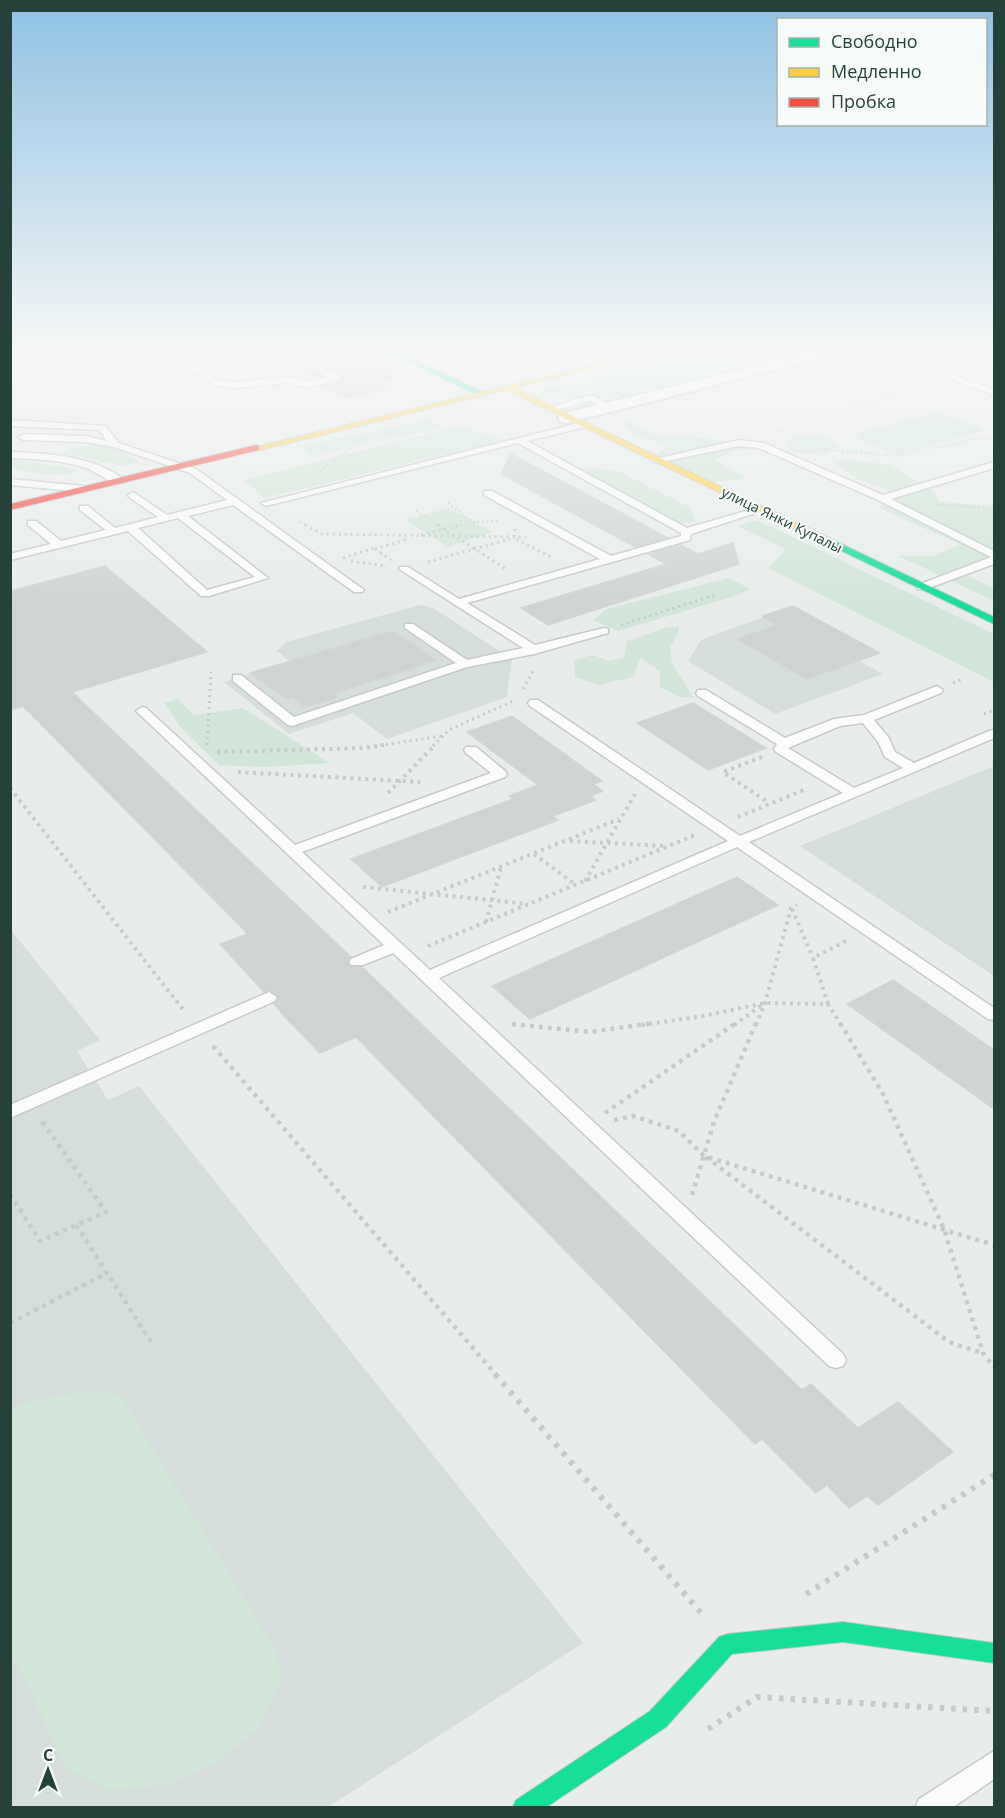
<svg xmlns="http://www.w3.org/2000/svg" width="1005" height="1818" viewBox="0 0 1005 1818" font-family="'Open Sans',sans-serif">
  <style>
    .built { fill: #d6dedb }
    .green { fill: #d1e6d8 }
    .building { fill: #cfd4d2; stroke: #d1d6d4; stroke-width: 1.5 }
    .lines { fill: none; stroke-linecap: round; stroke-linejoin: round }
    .lane-casing { stroke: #c5cac8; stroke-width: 3 }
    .street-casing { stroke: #c5cac8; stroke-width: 4 }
    .fast-casing { stroke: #c3cbc8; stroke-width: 2 }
    .slow-casing { stroke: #c3cbc8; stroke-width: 2 }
    .jam-casing { stroke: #c3cbc8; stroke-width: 2 }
    .path-far4 { stroke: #c3ccca; stroke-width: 2; stroke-dasharray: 1.5 3; stroke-linecap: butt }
    .path-far3 { stroke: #c3ccca; stroke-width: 3; stroke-dasharray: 2 4; stroke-linecap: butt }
    .path-far2 { stroke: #c3ccca; stroke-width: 4; stroke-dasharray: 3 4.5; stroke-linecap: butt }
    .path-far1 { stroke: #c3ccca; stroke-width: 4.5; stroke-dasharray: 4 5; stroke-linecap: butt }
    .path { stroke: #c3ccca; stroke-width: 6; stroke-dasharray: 4.5 7; stroke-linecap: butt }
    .lane { fill: #fcfcfc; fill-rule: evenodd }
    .street { fill: #fcfcfc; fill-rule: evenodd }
    .fast { fill: #16e098; fill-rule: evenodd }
    .slow { fill: #ffcf43; fill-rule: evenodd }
    .jam { fill: #f24e42; fill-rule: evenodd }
    .labels { text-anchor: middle; stroke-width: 4.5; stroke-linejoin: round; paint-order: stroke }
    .far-street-label { font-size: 14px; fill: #24423a; stroke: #f7fbf9 }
  </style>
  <rect width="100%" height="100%" fill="#e8edeb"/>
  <path class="built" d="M420 605 433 608 512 659 507 697 387 739 353 713 289 734 224 682 289 661 277 651 286 642Z
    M793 606 880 653 859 661 883 674 775 714 688 661 701 640Z
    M994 766V976L800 846Z
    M10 929 100 1040 77 1051 108 1100 139 1086 583 1643 328 1807H11Z"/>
  <path class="green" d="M693 351H816L583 409 542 393 541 390 664 360 671 356Z
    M938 412 984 430 896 455 851 435Z
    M624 419 653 435 715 439 753 448 730 452 715 461 744 476 740 480 714 482 656 455 667 446 641 437 626 428Z
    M427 420 440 425 429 432 376 440 312 456 304 448 310 445Z
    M460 426 504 440 264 498 244 480Z
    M800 435 830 439 837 446 822 454 793 453 786 440Z
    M88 445 113 447 140 462 123 466 61 453 75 447Z
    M843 459 889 465 934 491 939 501 988 506 994 504V555L973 562 967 576 994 588V601L899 556H932L961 545 878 507 883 505 889 490 860 480 835 464Z
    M11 460 66 467 78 471C68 480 26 471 11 469Z
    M588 468 618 471 690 507 696 522 679 523 579 470Z
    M449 508 493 532 449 547 405 520Z
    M757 520 994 634V682L768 568 786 549 738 526Z
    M729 578 750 589 735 596 618 631 593 620 607 609Z
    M668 627H678L679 631 670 648 672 663 694 698 680 697 660 687V671L640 658 634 677 599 685 575 677 574 660 593 655 609 661 624 658 627 641Z
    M178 699 194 715 243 708 330 763 264 767 219 765 182 729 164 703Z
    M86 1390 120 1395 276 1651 281 1679 258 1728 218 1762 172 1783 110 1790 67 1769 11 1651V1411L26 1403Z"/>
  <path class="building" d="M359 351H379L383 357 407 368 384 372 395 377 375 382 388 389 347 398 324 386 343 380 344 377 314 361Z
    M300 363 324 376 311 379 288 366Z
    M511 454 622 513 668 538 635 547 501 474Z
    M733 543 739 564 548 625 521 608 666 564 648 554 681 545 698 554Z
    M105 566 207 652 72 692 351 957 347 961 349 966 362 967 802 1390 811 1384 858 1428 898 1402 953 1452 878 1505 867 1496 849 1508 827 1485 816 1493 762 1439 755 1444 356 1037 320 1053 284 1016 274 1004 279 998 278 995 270 990 264 992 220 944 248 934 23 706 10 710V591Z
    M793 606 880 653 807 679 737 639 777 625 762 616Z
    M393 631 437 660 333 694 337 697 304 707 292 697 286 699 250 673Z
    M693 703 766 748 708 770 637 723Z
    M512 716 602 781 593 784 603 791 591 796 596 800 553 816 558 820 382 887 351 859 513 799 509 796 538 785 467 732Z
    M737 877 778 905 530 1019 492 986Z
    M893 980 994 1050V1109L847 1004Z"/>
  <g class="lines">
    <g class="lane-casing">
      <path id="lane" d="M161 351H171L219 381 237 382 289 377 308 382 330 377 281 351H291L342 378 308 388 289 383 237 388 217 386Z
        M581 351H592L615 362 608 364Z
        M875 351H886L994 390V395Z
        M592 395 613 407 606 409 591 401 548 412 544 409Z
        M10 420 105 426 119 443 196 469 364 590 362 592H354L233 505 188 516 268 578 209 596H201L128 531 10 560V554L51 544 28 525V521H36L61 541 106 530 80 510V506H88L115 528 158 517 129 497 128 495 133 492 167 515 227 500 190 473 114 447 85 442 23 440 18 437 23 434 85 436 107 441 99 430 10 426ZM178 518 255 577 207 590 138 528Z
        M583 422 588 425 586 427 527 441 687 528 760 507 765 510 691 534 690 540 467 603 535 645 604 628 608 629V633L534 654 467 667 292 726 288 725 233 681V675H241L294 717 456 663 405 628V624H413L467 660 523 648 399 569 400 567H408L459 599 600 559 484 495V491H492L611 556 681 536V533L518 443 266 506 261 503Z
        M739 440 764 443 883 495 994 462V468L891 499 994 551V564L926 589H918V585L991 557 878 500 759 448 739 446 656 463 651 460Z
        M10 452C46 453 97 456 125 481 115 488 97 472 86 468 62 460 36 459 10 458Z
        M10 479 84 486 89 489 84 492 10 485Z
        M937 686 943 690 941 693 874 720 889 738 895 752 914 763 989 731 994 730V738L749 842 994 1008V1020L988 1019 737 847 439 978 843 1354 846 1360 843 1366 836 1368 829 1366 393 953 363 965H351L349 962 351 959 384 945 136 711 142 707 146 708 295 845 491 773 466 753 464 750 466 747H476L505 771 507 774 505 777 302 852 430 970 728 841 530 706 528 703 530 700H538L740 836 843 793 776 752 774 749 777 744 698 696 696 693 698 690H706L785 738 834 719 864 715ZM863 723 878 742 885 757 903 768 854 788 788 748 840 726Z
        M269 992 277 997 275 1001 10 1118V1105Z
        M994 1751V1779L952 1808H915L919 1799Z"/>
    </g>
    <g class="street-casing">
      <path id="street" d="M815 351H841L838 354 567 423 561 422 558 418 561 414Z"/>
    </g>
    <g class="fast-casing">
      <path id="fast" d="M386 351H396L485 393 478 395Z
        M825 539H831L994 617V624L825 543Z
        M843 1622 994 1643V1663L843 1642 732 1654 666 1727 545 1808H512L516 1800 650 1711 719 1637 727 1634Z"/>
    </g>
    <g class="slow-casing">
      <path id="slow" d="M650 351H663L514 388 831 539V543H825L506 390 256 451 252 448Z"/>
    </g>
    <g class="jam-casing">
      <path id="jam" d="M256 445 259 446V450L10 510V504Z"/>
    </g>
    <path class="path-far4" d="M942 353 994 358
      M479 415 498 427
      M778 432 922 386
      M820 449 899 456 971 440 994 439
      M320 471 350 448
      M448 503 473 522 498 521
      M938 504 994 509
      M416 511 440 526
      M300 522 308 526
      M456 526 472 522"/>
    <path class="path-far3" d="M305 525 322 534 526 537
      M437 525 506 569
      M515 529 514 538 551 557
      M421 535 462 525
      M375 549 408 539
      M375 549 391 560
      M343 558 374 548
      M351 561 385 566
      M428 562 510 539
      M621 625 715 595
      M953 683 963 679
      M523 689 534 669
      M984 714 994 710
      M207 745 211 672
      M374 746 443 736
      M433 746 449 730 515 700"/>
    <path class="path-far2" d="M217 752 364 748 384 745
      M762 757 723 772 769 803
      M238 772 420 782
      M10 788 185 1012
      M388 793 435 745
      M738 817 806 789
      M570 841 667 846
      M534 854 576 885
      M585 881 635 794
      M363 887 528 904
      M792 909 813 958
      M388 912 619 819
      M486 922 501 867
      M428 946 695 835
      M828 1004 813 958 846 941
      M512 1024 518 1025
      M642 1025 703 1016 765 1003 828 1004 841 1025
      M734 1025 762 1005
      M756 1025 765 1003 791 908 797 905"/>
    <path class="path-far1" d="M840 1023 883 1094 944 1229 983 1353 994 1367
      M512 1024 590 1032 653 1023
      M213 1046 497 1376
      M605 1113 736 1023
      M614 1120 633 1116 679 1131 704 1156 994 1245
      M706 1157 949 1342 982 1353
      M10 1194 40 1241 106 1212 41 1120
      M692 1195 714 1122 756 1023
      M76 1225 151 1342
      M10 1323 107 1273"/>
    <path class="path" d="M495 1374 701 1613
      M806 1594 994 1475
      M708 1729 757 1697 994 1711"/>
    <use href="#lane" class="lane"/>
    <use href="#street" class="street"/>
    <use href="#fast" class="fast"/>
    <use href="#slow" class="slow"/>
    <use href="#jam" class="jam"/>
  </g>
  <linearGradient id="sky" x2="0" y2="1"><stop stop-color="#8fc1e3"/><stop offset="0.58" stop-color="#f5f7f6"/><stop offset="1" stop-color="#f5f7f6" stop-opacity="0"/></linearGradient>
  <rect width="1005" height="605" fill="url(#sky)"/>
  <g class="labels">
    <g class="far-street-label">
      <text transform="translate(782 520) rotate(26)" y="5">улица Янки Купалы</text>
    </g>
  </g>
  <rect width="1005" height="1818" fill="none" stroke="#24423a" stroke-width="24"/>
  <rect x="777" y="18" width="210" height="108" fill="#f7fbf9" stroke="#a3b1ad" stroke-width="1.5"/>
  <rect x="789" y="38" width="30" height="9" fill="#16e098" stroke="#a3b1ad" stroke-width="1.5"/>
  <text x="831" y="48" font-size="18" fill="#24423a">Свободно</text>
  <rect x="789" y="68" width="30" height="9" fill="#ffcf43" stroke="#a3b1ad" stroke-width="1.5"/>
  <text x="831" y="78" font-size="18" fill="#24423a">Медленно</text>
  <rect x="789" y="98" width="30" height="9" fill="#f24e42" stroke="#a3b1ad" stroke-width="1.5"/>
  <text x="831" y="108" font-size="18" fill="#24423a">Пробка</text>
  <g transform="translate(48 1770)" stroke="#f7fbf9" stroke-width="4.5" paint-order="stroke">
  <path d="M0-4.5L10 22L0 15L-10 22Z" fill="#24423a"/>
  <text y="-9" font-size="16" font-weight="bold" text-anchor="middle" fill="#24423a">С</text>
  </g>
</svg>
